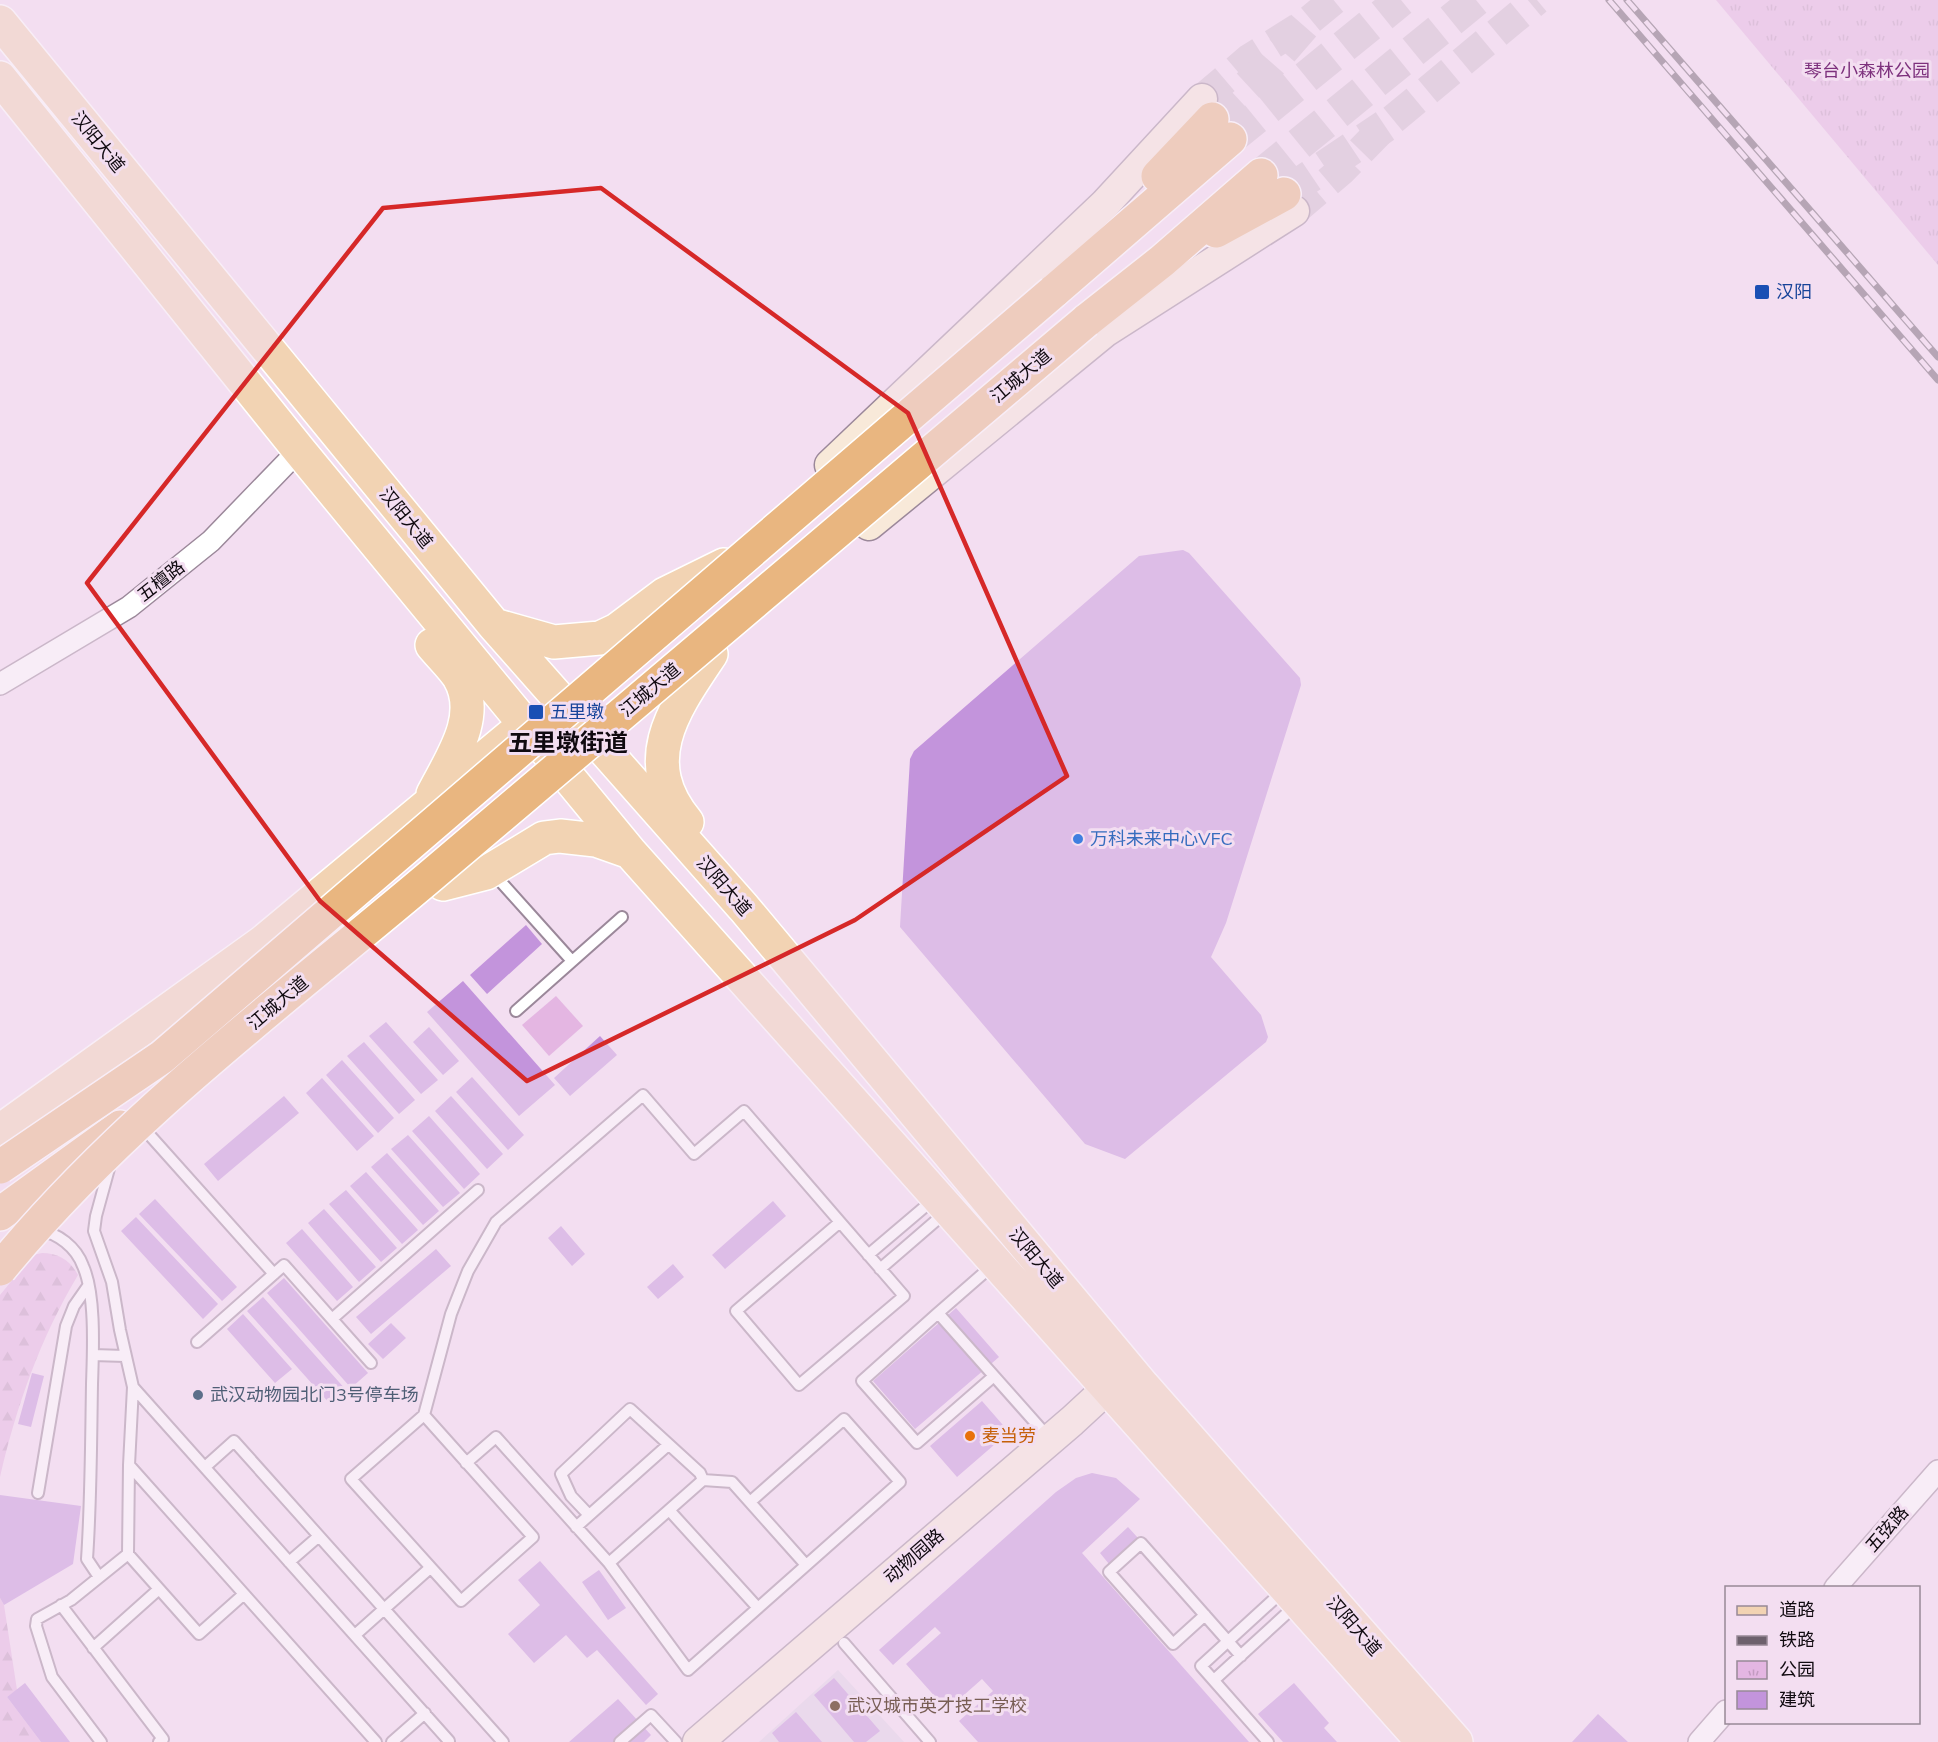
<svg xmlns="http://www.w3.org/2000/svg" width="1938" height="1742" viewBox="0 0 1938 1742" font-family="Mulish,'Noto Sans SC',sans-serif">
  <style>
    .education { fill: #e0d2e6 }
    .forest { fill: url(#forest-firs) }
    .park { fill: url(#park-tufts) }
    .pitch { fill: #e4b6e2 }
    .building { fill: #c394dc }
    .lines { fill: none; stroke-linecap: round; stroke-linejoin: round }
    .secondary-tunnel { stroke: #d1becf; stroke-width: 30; stroke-dasharray: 30 15; stroke-linecap: butt }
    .highway-tunnel { stroke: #d1becf; stroke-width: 33; stroke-dasharray: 33 16; stroke-linecap: butt }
    .lane-casing { stroke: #9b889a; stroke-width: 14 }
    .street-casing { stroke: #9b889a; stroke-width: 24 }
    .secondary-casing { stroke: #9b889a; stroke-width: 33 }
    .primary-casing { stroke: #fff; stroke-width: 36 }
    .highway-casing { stroke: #fff; stroke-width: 36 }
    .lane { stroke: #fff; stroke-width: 10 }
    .street { stroke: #fff; stroke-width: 21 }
    .secondary { stroke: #f8e9d9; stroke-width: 30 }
    .primary { stroke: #f2d3b3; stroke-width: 33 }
    .highway { stroke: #e9b680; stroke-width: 33 }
    .rail-casing { stroke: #6d616d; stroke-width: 7 }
    .rail { stroke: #f3def1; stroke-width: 4.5; stroke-dasharray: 14; stroke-linecap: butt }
    .highway-bridge-casing { stroke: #fff; stroke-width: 36; stroke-linecap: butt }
    .highway-bridge { stroke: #e9b680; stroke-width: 33 }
    .marked { fill: none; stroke: #d62828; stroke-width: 4.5; stroke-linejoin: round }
    .transit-dot { fill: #1a4fb4; stroke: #f3def1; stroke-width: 2 }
    .shop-dot { fill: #3f7fe0; stroke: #f3def1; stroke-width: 2 }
    .service-dot { fill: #5c6f8a; stroke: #f3def1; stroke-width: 2 }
    .food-dot { fill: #e8710a; stroke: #f3def1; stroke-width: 2 }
    .education-dot { fill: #8d6e63; stroke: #f3def1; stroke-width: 2 }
    .labels { text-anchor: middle; stroke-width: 6; stroke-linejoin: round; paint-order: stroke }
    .park-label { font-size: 18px; fill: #7d317d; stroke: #f3def1 }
    .street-label { font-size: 18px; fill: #100a10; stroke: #f3def1 }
    .transit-label { font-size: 18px; fill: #164399; stroke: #f3def1; text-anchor: start }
    .shop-label { font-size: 18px; fill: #366cbe; stroke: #f3def1; text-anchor: start }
    .service-label { font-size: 18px; fill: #4e5e75; stroke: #f3def1; text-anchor: start }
    .food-label { font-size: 18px; fill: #c56008; stroke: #f3def1; text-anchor: start }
    .education-label { font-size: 18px; fill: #785e54; stroke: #f3def1; text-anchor: start }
    .district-label { font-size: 24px; font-weight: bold; fill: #100a10; stroke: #f3def1 }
  </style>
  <defs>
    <pattern id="forest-firs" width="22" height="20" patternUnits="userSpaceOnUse" patternTransform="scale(1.5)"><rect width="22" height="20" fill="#e4b6e2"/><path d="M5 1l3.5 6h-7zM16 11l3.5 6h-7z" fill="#c39bc1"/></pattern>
    <pattern id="park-tufts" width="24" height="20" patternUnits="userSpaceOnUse" patternTransform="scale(1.5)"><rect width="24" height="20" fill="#e4b6e2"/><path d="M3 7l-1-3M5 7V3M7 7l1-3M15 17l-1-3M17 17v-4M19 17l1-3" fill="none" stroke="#c39bc1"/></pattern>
  </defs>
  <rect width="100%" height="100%" fill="#f3def1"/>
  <path class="education" d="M838 1670 904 1742H759Z"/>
  <path class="forest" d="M42 1253C58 1253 70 1260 78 1275 40 1339 17 1404 0 1477V1295L33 1255Z
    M0 1598 4 1605 17 1690 7 1697 41 1742H0Z"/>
  <path class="park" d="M1716 0H1938V265Z"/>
  <path class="pitch" d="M556 996 583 1026 549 1056 522 1025Z"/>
  <path class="building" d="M1183 550 1189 553 1300 678 1301 685 1226 923 1211 957 1261 1015 1268 1037 1266 1042 1125 1159 1085 1144 900 927 910 759 914 751 1139 556Z
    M526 925 542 944 487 994 470 975Z
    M463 981 555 1085 519 1116 427 1012Z
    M386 1022 438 1080 421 1094 369 1036Z
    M429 1027 459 1061 443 1075 413 1042Z
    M600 1036 617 1055 570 1096 554 1078Z
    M364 1042 415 1100 399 1114 347 1056Z
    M342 1060 394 1118 378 1133 326 1075Z
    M472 1077 524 1135 508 1150 456 1092Z
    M322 1078 374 1136 357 1151 306 1093Z
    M284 1096 299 1113 218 1181 204 1164Z
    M451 1096 503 1154 487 1169 435 1111Z
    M429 1116 480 1174 464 1189 412 1131Z
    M408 1135 460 1193 443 1207 391 1149Z
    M387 1153 439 1211 423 1225 371 1167Z
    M366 1172 418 1230 402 1244 350 1186Z
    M346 1190 397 1248 381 1262 329 1204Z
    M155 1199 237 1287 222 1301 139 1214Z
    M773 1201 786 1216 725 1269 712 1255Z
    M324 1209 376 1267 359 1282 308 1223Z
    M136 1217 218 1304 203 1319 121 1231Z
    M561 1226 585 1254 572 1266 548 1238Z
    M302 1229 353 1287 337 1301 286 1243Z
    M436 1249 451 1266 371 1334 356 1317Z
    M673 1264 684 1277 658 1299 647 1287Z
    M284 1278 368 1373 351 1388 267 1293Z
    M263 1297 347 1391 331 1405 247 1311Z
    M956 1308 999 1357 915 1429 873 1381Z
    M243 1314 292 1369 275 1383 227 1329Z
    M391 1323 406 1338 383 1359 368 1344Z
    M32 1373 44 1376 31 1427 18 1424Z
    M982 1401 1009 1432 957 1477 930 1446Z
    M1092 1473 1116 1478 1140 1499 1082 1553 1249 1742H978L959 1721 993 1691 982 1679 947 1710 906 1664 941 1633 935 1627 893 1665 879 1650 1056 1492 1076 1478Z
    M0 1495 81 1506 73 1564 4 1605 0 1598Z
    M1128 1527 1138 1538 1109 1564 1100 1553Z
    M540 1561 658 1694 646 1705 597 1650 587 1658 566 1635 534 1663 508 1634 540 1605 518 1580Z
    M599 1570 626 1608 608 1620 582 1582Z
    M834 1678 880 1731 866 1742H854L814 1695Z
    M25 1683 70 1742H41L7 1697Z
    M1294 1683 1329 1723 1324 1728 1337 1742H1283L1258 1714Z
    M618 1699 651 1735 644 1742H569Z
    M796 1712 822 1742H779L772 1733Z
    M1598 1714 1628 1742H1572Z"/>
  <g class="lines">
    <path class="secondary-tunnel" d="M1202 99 1249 59 1306 23 1334 0
      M1294 211 1342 170 1385 126 1537 0"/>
    <path class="highway-tunnel" d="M1212 119 1266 69 1306 23
      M1230 139 1401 0
      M1261 175 1476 0
      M1284 194 1385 126"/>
    <g class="lane-casing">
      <path id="lane" d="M492 872 572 961
        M516 1011 622 917
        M146 1131 274 1274
        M38 1230C58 1233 76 1247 83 1266 96 1295 93 1352 92 1384 91 1443 91 1501 87 1559L99 1577
        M868 1255 934 1199
        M993 1265 938 1313 1049 1438
        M880 1269 946 1212
        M938 1313 862 1381 917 1443 994 1376
        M332 1319 478 1190
        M197 1342 284 1265 371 1363
        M93 1355 125 1356
        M133 1387 449 1741
        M424 1415 533 1537 461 1601 351 1479 424 1415 451 1314 468 1271 496 1222 643 1095 694 1154 744 1111 904 1296 799 1385 736 1311 840 1222
        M466 1463 496 1437 609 1563 703 1480 732 1482 806 1565
        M129 1465 376 1742
        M205 1467 234 1441 503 1742
        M38 1493 66 1326 74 1306 88 1286
        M669 1510 758 1608
        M589 1515 571 1496 561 1474 630 1409 700 1473 703 1480
        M576 1527 668 1445
        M128 1554 199 1634 244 1594
        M289 1562 319 1536
        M609 1563 688 1670 900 1482 844 1419 750 1502
        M61 1605 163 1739 159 1742
        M1205 1615 1173 1644 1109 1572 1141 1543 1241 1656
        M355 1635 430 1568
        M844 1643 930 1742
        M93 1648 159 1589
        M1214 1680 1296 1605
        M101 1742 52 1677 36 1626 37 1619 71 1600 128 1554 129 1465 133 1387 120 1330 112 1282 94 1231 96 1216 110 1165
        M392 1742 425 1713
        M620 1742 651 1715 676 1742
        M1268 1742 1201 1666 1283 1591"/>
    </g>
    <g class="street-casing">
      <path id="street" d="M0 684 129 607 211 541 299 450
        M1835 1588 1938 1471
        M1699 1742 1726 1711"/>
    </g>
    <g class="secondary-casing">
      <path id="secondary" d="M830 465 1105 204 1202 99
        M869 525 1106 331 1294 211
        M698 1742 1072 1421 1124 1373"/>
    </g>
    <g class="primary-casing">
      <path id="primary" d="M0 22 494 625 744 908 1143 1386 1456 1742
        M0 78 299 450 630 852 1423 1742
        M494 625 554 642 600 638 617 630 665 594 724 565
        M432 645C441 656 452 666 459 677 482 716 451 759 433 794
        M687 822C636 761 674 709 711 654
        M443 884 486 873 544 838 560 836 596 840 630 852
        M0 1131 263 942 524 725"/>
    </g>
    <g class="highway-casing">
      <path id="highway" d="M1158 176 1212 119
        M1216 231 1284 194
        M1053 292 1230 139
        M1086 321 1162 261 1261 175
        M0 1214 120 1127"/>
    </g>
    <use href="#lane" class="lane"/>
    <use href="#street" class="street"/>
    <use href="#secondary" class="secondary"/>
    <use href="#primary" class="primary"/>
    <use href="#highway" class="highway"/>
    <g class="rail-casing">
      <path id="rail" d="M1609 0 1938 380
        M1627 0 1938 357"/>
    </g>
    <use href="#rail" class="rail"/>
    <g class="highway-bridge-casing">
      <path id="highway-bridge" d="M0 1167 162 1057 1053 292
        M0 1269C123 1119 280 1003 427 879 647 693 866 507 1086 321"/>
    </g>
    <use href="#highway-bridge" class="highway-bridge"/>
  </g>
  <path d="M0 0H1938V1742H0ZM601 188 908 413 1067 776 855 920 527 1081 320 901 87 583 383 208Z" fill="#f3def1" fill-opacity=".55" fill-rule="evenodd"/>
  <path class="marked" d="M601 188 908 413 1067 776 855 920 527 1081 320 901 87 583 383 208Z"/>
  <g class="transit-dot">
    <rect x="1754" y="284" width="16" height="16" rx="3"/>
    <rect x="528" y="704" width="16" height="16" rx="3"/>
  </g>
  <circle class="shop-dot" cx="1078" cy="839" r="6"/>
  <circle class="service-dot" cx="198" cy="1395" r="6"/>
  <circle class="food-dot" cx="970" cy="1436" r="6"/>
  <circle class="education-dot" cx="835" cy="1706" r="6"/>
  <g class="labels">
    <g class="park-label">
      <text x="1867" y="77">琴台小森林公园</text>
    </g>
    <g class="street-label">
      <text transform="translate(98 142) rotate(51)" y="6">汉阳大道</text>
      <text transform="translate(1021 376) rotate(-40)" y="6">江城大道</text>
      <text transform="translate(406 518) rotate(51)" y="6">汉阳大道</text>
      <text transform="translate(161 581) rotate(-38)" y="6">五檀路</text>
      <text transform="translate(650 690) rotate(-40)" y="6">江城大道</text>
      <text transform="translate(724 886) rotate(49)" y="6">汉阳大道</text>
      <text transform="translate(278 1003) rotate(-40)" y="6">江城大道</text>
      <text transform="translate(1036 1258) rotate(50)" y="6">汉阳大道</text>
      <text transform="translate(1887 1529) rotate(-49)" y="6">五弦路</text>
      <text transform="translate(914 1556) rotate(-41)" y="6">动物园路</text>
      <text transform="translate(1354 1626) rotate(49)" y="6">汉阳大道</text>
    </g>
    <g class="transit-label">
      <text x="1776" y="298">汉阳</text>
      <text x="550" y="718">五里墩</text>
    </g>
    <g class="shop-label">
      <text x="1090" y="845">万科未来中心VFC</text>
    </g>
    <g class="service-label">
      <text x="210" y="1401">武汉动物园北门3号停车场</text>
    </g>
    <g class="food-label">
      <text x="982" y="1442">麦当劳</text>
    </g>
    <g class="education-label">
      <text x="847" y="1712">武汉城市英才技工学校</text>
    </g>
    <g class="district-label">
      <text x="568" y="751">五里墩街道</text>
    </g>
  </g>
  <rect x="1725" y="1586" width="195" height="138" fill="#f3def1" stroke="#988997" stroke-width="1.5"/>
  <rect x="1737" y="1606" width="30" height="9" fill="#f2d3b3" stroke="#988997" stroke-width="1.5"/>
  <text x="1779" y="1616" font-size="18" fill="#100a10">道路</text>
  <rect x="1737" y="1636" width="30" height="9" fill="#6d616d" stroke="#988997" stroke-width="1.5"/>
  <text x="1779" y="1646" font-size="18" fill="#100a10">铁路</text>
  <rect x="1737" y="1661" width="30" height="18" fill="url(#park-tufts)" stroke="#988997" stroke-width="1.5"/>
  <text x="1779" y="1676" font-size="18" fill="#100a10">公园</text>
  <rect x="1737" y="1691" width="30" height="18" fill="#c394dc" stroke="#988997" stroke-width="1.5"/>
  <text x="1779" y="1706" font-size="18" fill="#100a10">建筑</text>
</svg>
